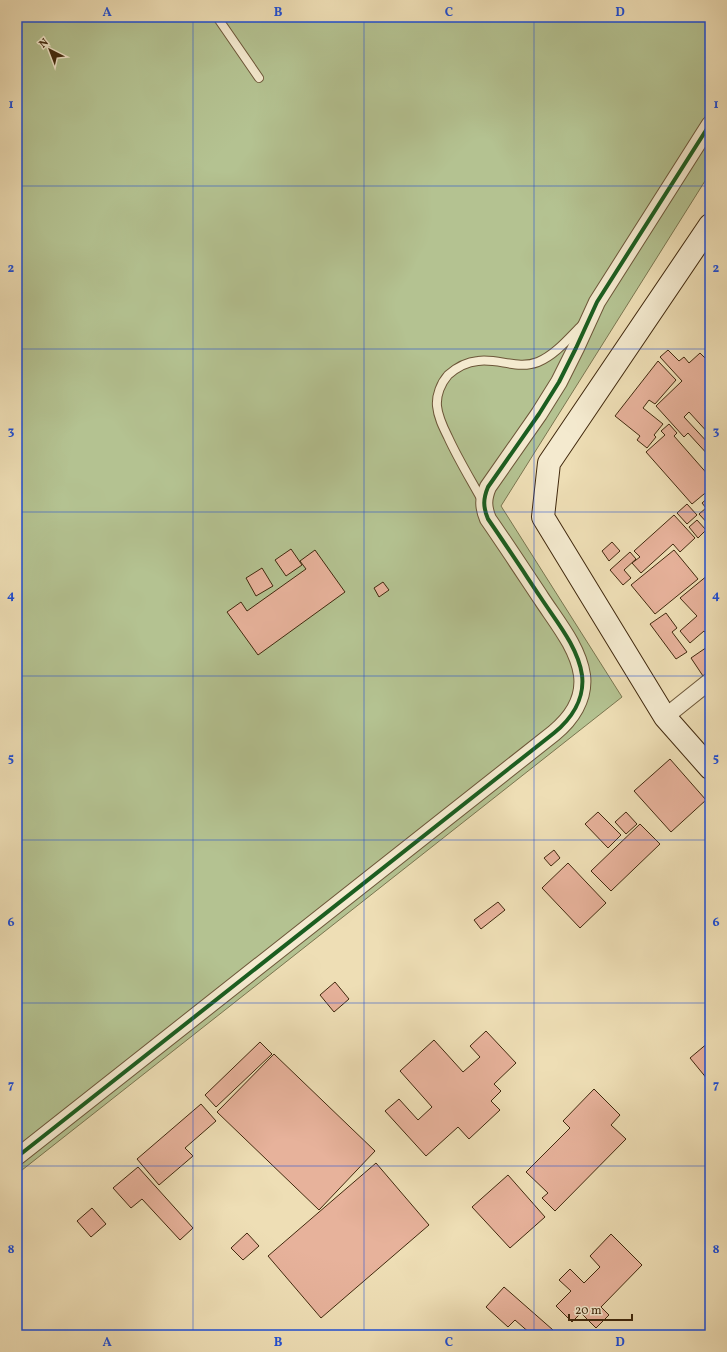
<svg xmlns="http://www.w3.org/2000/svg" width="727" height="1352" viewBox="0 0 727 1352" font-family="Vollkorn,serif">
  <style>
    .green { fill: #b4c291; stroke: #7a7650 }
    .building { fill: #e7b29b; stroke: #41290e }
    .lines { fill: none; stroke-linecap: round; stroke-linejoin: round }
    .lane-casing { stroke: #6c5638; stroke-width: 10 }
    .street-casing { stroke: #6c5638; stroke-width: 18 }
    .secondary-casing { stroke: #41290e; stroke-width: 24 }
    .lane { stroke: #f4eacf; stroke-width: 8 }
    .street { stroke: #f4eacf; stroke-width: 16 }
    .secondary { stroke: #f4eacf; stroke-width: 22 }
    .cycleway-casing { stroke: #f4eacf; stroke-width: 6 }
    .cycleway { stroke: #1b5e20; stroke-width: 4 }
    .grid { fill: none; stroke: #1d4ed8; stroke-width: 1; stroke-opacity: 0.55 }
    .neatline { fill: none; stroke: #1d4ed8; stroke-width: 1.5 }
    .grid-label { font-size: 13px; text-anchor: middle; font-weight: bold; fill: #1d4ed8 }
  </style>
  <rect width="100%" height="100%" fill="#eedeb5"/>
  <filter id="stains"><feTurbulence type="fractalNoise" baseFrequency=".005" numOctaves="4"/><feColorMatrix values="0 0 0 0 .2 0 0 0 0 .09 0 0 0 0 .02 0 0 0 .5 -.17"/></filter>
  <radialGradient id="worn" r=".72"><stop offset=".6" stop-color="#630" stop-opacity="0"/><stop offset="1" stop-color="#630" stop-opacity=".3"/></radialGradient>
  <path class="green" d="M17 17H710V173L501 506 622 697 17 1174Z"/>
  <path class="building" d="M668 350 679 361 684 357 689 363 700 353 710 363V435L689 412 684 417 710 445V457L688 433 684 437 656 406 682 381 660 357Z
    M658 361 676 380 655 404 649 400 643 408 663 424 654 435 656 437 647 448 637 440 640 436 615 416Z
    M669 424 677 433 674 436 710 477V489L692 504 646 452 665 435 661 431Z
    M710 496V526L699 514 706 508 702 503Z
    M687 504 697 515 687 524 677 513Z
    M674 515 695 538 680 552 673 544 641 573 632 563 640 557 634 551Z
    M697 520 706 530 698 538 689 527Z
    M612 542 620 551 609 561 602 551Z
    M291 549 302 565 286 576 275 560Z
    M315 550 345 592 258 655 227 612 241 602 247 611 306 569 300 561Z
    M674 550 698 579 655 614 631 585Z
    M630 552 636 559 624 570 631 578 623 585 610 570Z
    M262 568 273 586 256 596 246 578Z
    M708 575 710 577V638L704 631 690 643 680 631 697 616 680 598Z
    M383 582 389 590 379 597 374 588Z
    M666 613 677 628 672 632 687 652 676 659 650 624Z
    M710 645V675L705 679 691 658Z
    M670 759 706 800 671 832 634 791Z
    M598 812 621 835 608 848 585 824Z
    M626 812 637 824 626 834 615 822Z
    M640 824 660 844 611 891 591 871Z
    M554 850 560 858 551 866 544 858Z
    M568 863 606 903 580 928 542 888Z
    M498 902 505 910 481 929 474 920Z
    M335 982 349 999 334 1012 320 995Z
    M486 1031 516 1063 494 1084 501 1091 491 1101 500 1110 469 1139 458 1127 426 1156 385 1111 399 1099 418 1120 432 1107 400 1071 434 1040 463 1072 480 1057 470 1046Z
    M260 1042 272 1054 216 1107 205 1095Z
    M709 1042 710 1079 708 1080 690 1058Z
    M274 1054 375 1151 319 1210 217 1112Z
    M594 1089 620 1115 611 1125 626 1139 555 1211 542 1198 548 1193 526 1172 570 1128 563 1121Z
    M201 1104 216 1121 185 1148 193 1156 159 1185 137 1159Z
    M376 1163 429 1225 321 1318 268 1256Z
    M138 1167 193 1228 180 1240 142 1199 131 1208 113 1188Z
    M508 1175 545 1217 510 1248 472 1207Z
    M92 1208 106 1224 91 1237 77 1221Z
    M247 1233 259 1246 243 1260 231 1248Z
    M611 1234 642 1265 601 1307 609 1315 596 1328 581 1313 572 1322 556 1306 571 1291 559 1280 570 1269 584 1283 600 1267 590 1256Z
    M504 1287 553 1330 549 1335H532L515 1320 508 1327 486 1307Z"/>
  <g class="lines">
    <g class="lane-casing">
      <path id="lane" d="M217 17 259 78
        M483 502C471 480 458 459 448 437 443 427 438 417 437 406 436 395 441 383 448 375 457 367 466 362 478 361 498 358 518 370 538 362 555 355 569 338 582 325"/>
    </g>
    <g class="street-casing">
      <path id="street" d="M665 717 710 681
        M17 1157 554 733C571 719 585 699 582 675 578 647 556 621 541 598 523 571 506 545 488 519 483 507 483 499 488 487L539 414 559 382 576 348 597 302 710 124"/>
    </g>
    <g class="secondary-casing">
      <path id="secondary" d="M710 225 549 463 543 517 665 717 710 768"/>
    </g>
    <use href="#lane" class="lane"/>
    <use href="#street" class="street"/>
    <use href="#secondary" class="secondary"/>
    <g class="cycleway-casing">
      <path id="cycleway" d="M17 1157 554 733C571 719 585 699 582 675 578 647 556 621 541 598 523 571 506 545 488 519 483 507 483 499 488 487L539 414 559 382 576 348 597 302 710 124"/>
    </g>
    <use href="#cycleway" class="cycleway"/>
  </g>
  <path class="grid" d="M193 17V1335M364 17V1335M534 17V1335M17 186H710M17 349H710M17 512H710M17 676H710M17 840H710M17 1003H710M17 1166H710"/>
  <rect width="727" height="1352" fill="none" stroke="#eedeb5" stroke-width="44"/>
  <g transform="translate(50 50) rotate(318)" stroke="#f4eacf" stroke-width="3" paint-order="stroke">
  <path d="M0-3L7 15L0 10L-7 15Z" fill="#41290e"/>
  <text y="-6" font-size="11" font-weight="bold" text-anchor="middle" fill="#41290e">N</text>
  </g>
  <path d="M569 1314v6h63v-6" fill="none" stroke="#41290e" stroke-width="2"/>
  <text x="575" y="1314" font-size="12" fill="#41290e" stroke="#f4eacf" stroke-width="3" paint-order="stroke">20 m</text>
  <rect x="22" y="22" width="683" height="1308" class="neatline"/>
  <g class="grid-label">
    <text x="107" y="16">A</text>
    <text x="278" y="16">B</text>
    <text x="449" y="16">C</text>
    <text x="620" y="16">D</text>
    <text x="11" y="108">1</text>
    <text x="716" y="108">1</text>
    <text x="11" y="272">2</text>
    <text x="716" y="272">2</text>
    <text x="11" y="435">3</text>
    <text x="716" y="435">3</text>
    <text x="11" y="599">4</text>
    <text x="716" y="599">4</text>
    <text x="11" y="762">5</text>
    <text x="716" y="762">5</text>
    <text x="11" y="926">6</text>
    <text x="716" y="926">6</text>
    <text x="11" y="1089">7</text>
    <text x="716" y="1089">7</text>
    <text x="11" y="1253">8</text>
    <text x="716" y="1253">8</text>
    <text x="107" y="1346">A</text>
    <text x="278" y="1346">B</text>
    <text x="449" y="1346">C</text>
    <text x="620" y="1346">D</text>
  </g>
  <rect width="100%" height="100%" filter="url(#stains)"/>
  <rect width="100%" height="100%" fill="url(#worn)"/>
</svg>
